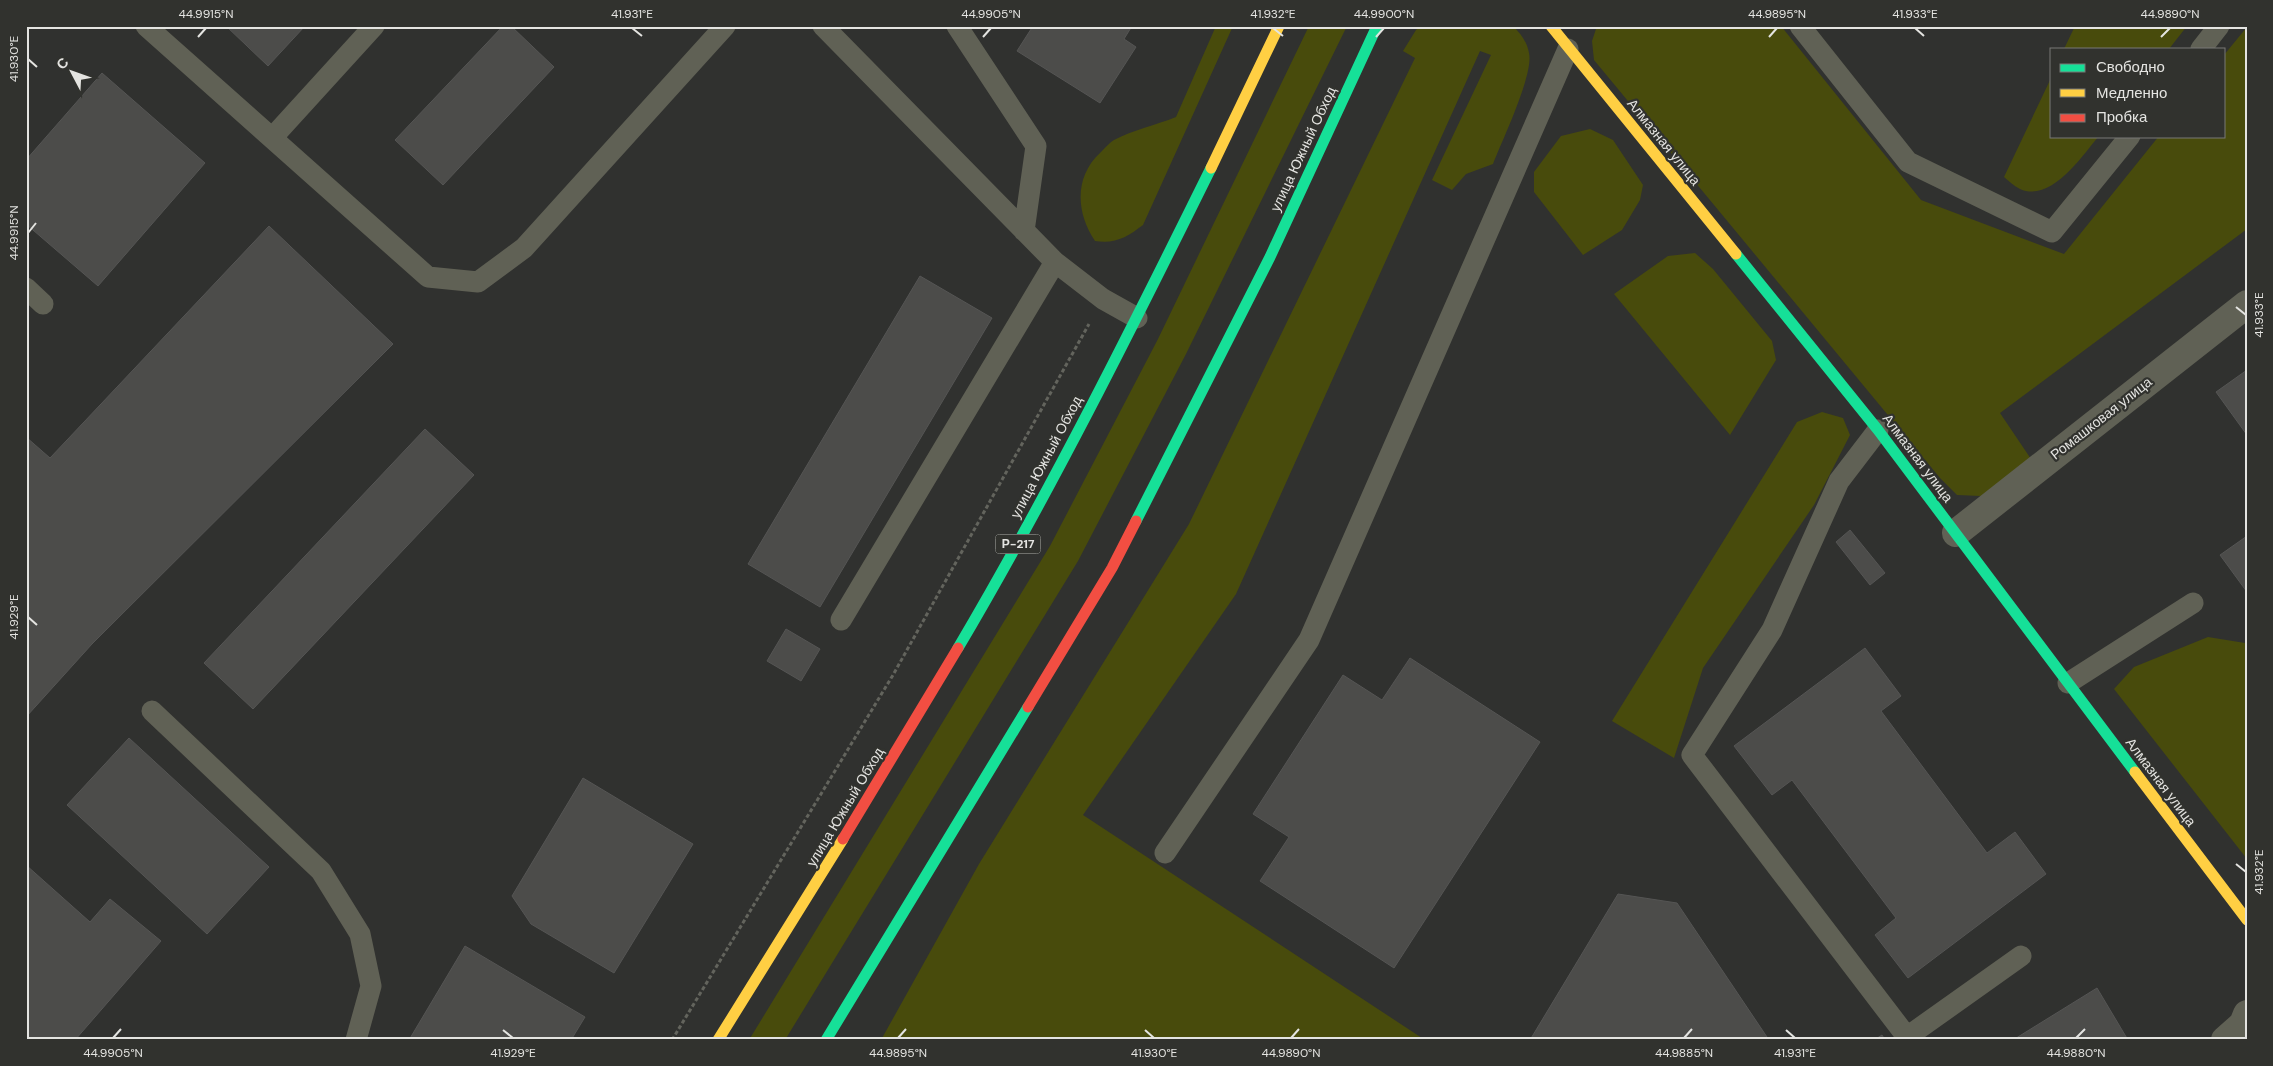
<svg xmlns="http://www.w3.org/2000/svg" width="2273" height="1066" viewBox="0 0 2273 1066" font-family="'DM Sans',sans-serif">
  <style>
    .green { fill: #484b0c }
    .building { fill: #4c4c4a; stroke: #555554 }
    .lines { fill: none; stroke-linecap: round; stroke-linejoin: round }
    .path { stroke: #63645d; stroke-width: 3; stroke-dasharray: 4 2.5; stroke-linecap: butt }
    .lane { stroke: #606155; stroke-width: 21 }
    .street { stroke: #606155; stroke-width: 28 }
    .fast { stroke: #16e098; stroke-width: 11 }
    .slow { stroke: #ffcf43; stroke-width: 11 }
    .jam { stroke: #f24e42; stroke-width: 11 }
    .ticks { fill: none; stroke: #e4e4e1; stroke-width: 2 }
    .labels { text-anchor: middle; stroke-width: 4.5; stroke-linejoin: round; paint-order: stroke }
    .shield { fill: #31322e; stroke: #aeafab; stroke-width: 1 }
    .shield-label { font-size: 12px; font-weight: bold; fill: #e4e4e1 }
    .street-label { font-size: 14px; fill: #e4e4e1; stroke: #31322e }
    .neatline { fill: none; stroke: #e4e4e1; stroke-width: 2 }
    .ticks-label { font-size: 12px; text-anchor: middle; fill: #e4e4e1 }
  </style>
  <rect width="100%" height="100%" fill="#30312f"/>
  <path class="green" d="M1216 26H1233L1143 225C1127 237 1116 244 1095 241 1076 213 1074 177 1100 153 1104 149 1109 143 1114 140 1133 130 1156 125 1176 117Z
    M1309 26H1347L1186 354 1078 561 785 1040H749L1050 546 1158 339Z
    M1421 26H1513C1521 34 1527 42 1529 53 1534 74 1502 141 1493 164L1466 174 1452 190 1432 180 1491 55 1480 51 1236 594 1083 815 1425 1040H881L979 864 1189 524 1415 58 1403 51 1416 30Z
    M1597 26H1781L1921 200 2064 254 2159 136H2224V55L2247 27V229L2000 413 2031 459 1981 496 1957 495 1940 478 1594 60 1592 41Z
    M2075 26H2187L2169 49H2064Z
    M2052 76V136H2099C2082 156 2051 203 2020 189 2014 186 2009 181 2004 177Z
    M1590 129 1613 140 1643 185 1640 200 1622 230 1583 255 1534 192V172L1561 136Z
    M1695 253 1713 269 1772 341 1776 360 1730 435 1614 294 1668 256Z
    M1822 412 1843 418 1850 435 1814 505 1703 668 1674 758 1612 721 1797 422Z
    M2208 637 2245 643 2247 646V859L2114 689 2134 667Z"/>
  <path class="building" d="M226 26H305L268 66Z
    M503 26H511L554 67 443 185 395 140Z
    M1033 26H1132L1124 39 1136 47 1100 103 1017 51Z
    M102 73 205 163 98 286 26 224V160Z
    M269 226 393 344 92 644 26 717V437L50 458Z
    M920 276 992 318 820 607 748 564Z
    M2247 370V435L2216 392Z
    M425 429 474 475 253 709 204 663Z
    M1850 530 1885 573 1870 585 1836 542Z
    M2247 536V592L2220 555Z
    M786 629 820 649 801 681 767 661Z
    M1865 648 1901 696 1881 711 1987 853 2015 832 2046 874 1908 978 1875 935 1896 918 1792 780 1772 795 1734 746Z
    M1410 658 1540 742 1394 968 1260 881 1289 837 1253 814 1343 675 1382 700Z
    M129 738 269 867 207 934 67 805Z
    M583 778 693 844 614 973 531 924 512 896Z
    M26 865 90 922 110 899 161 941 75 1040H26Z
    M1618 894 1677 903 1769 1040H1530Z
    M465 946 585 1017 571 1040H409Z
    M2097 988 2128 1040H2013Z
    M1882 1035 1885 1040H1874Z"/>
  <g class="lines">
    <path class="path" d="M672 1040 893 675 1089 324"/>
    <path class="lane" d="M146 26 428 277 478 282 524 248 725 26
      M823 26 1055 262 1103 299 1137 318
      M957 26 1036 146 1024 231
      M1800 26 1908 162 2052 232 2130 136
      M2201 49 2219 26
      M272 138 374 26
      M26 288 43 304
      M1878 430 1839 481 1772 630 1692 755 1907 1037 2021 956
      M841 620 1055 262
      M2068 683 2193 603
      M152 711 321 871 360 934 371 986 356 1040
      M1165 853 1309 640 1568 49"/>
    <path class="street" d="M1956 533 2247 304
      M2225 1040 2243 1024 2247 1014"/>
    <path class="fast" d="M1736 254 1878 430 2135 772
      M1136 521 1270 257 1377 26
      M958 648C1050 492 1131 330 1211 168
      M826 1040 1028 707"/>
    <path class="slow" d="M1551 26 1736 254
      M1211 168 1279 26
      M2135 772 2247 920
      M718 1040 843 839"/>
    <path class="jam" d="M1028 707 1112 568 1136 521
      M843 839 958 648"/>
  </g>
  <path class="ticks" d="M632 28 642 36M1273 28 1283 36M1915 28 1924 36M198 37 206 28M983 37 991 28M1376 37 1384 28M1769 37 1777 28M2161 37 2170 28M28 59 37 67M28 233 36 223M2236 307 2246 315M28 617 37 625M2236 864 2246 872M503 1030 513 1038M1145 1030 1154 1038M1786 1030 1795 1038M113 1038 121 1029M898 1038 906 1029M1291 1038 1299 1029M1684 1038 1692 1029M2076 1038 2085 1029"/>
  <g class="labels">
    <rect class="shield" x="995.5" y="534.5" width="45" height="19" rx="4"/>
    <g class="shield-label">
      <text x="1018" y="548">Р-217</text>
    </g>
    <g class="street-label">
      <text transform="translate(1664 142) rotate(51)" y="5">Алмазная улица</text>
      <text transform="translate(1303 149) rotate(-65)" y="5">улица Южный Обход</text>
      <text transform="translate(2101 418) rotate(-38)" y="5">Ромашковая улица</text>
      <text transform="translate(1046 457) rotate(-62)" y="5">улица Южный Обход</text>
      <text transform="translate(1918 458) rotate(53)" y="5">Алмазная улица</text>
      <text transform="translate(2161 782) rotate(53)" y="5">Алмазная улица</text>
      <text transform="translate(845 807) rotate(-59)" y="5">улица Южный Обход</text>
    </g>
  </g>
  <rect width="2273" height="1066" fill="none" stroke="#31322e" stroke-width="55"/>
  <rect x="2050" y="48" width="175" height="90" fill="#31322e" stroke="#797976"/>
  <rect x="2060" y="64" width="25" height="8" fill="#16e098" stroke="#797976"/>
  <text x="2096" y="72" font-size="15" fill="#e4e4e1">Свободно</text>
  <rect x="2060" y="89" width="25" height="8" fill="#ffcf43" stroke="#797976"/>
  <text x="2096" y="98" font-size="15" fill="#e4e4e1">Медленно</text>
  <rect x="2060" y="114" width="25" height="8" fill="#f24e42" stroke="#797976"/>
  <text x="2096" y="122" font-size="15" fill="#e4e4e1">Пробка</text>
  <g transform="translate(72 72) rotate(311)" stroke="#31322e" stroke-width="4" paint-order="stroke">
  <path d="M0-4L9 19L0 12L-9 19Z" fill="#e4e4e1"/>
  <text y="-8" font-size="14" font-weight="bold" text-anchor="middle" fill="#e4e4e1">С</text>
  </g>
  <rect x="28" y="28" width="2218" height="1010" class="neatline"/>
  <g class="ticks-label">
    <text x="206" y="18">44.9915°N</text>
    <text x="632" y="18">41.931°E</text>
    <text x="991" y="18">44.9905°N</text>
    <text x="1273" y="18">41.932°E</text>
    <text x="1384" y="18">44.9900°N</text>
    <text x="1777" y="18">44.9895°N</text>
    <text x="1915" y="18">41.933°E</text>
    <text x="2170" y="18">44.9890°N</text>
    <text transform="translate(14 59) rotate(-90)" y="4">41.930°E</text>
    <text transform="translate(14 233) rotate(-90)" y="4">44.9915°N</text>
    <text transform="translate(2259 315) rotate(-90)" y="4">41.933°E</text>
    <text transform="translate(14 617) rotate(-90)" y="4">41.929°E</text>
    <text transform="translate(2259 872) rotate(-90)" y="4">41.932°E</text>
    <text x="113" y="1057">44.9905°N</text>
    <text x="513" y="1057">41.929°E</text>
    <text x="898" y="1057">44.9895°N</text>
    <text x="1154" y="1057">41.930°E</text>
    <text x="1291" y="1057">44.9890°N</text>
    <text x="1684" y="1057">44.9885°N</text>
    <text x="1795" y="1057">41.931°E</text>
    <text x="2076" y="1057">44.9880°N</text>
  </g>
</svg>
